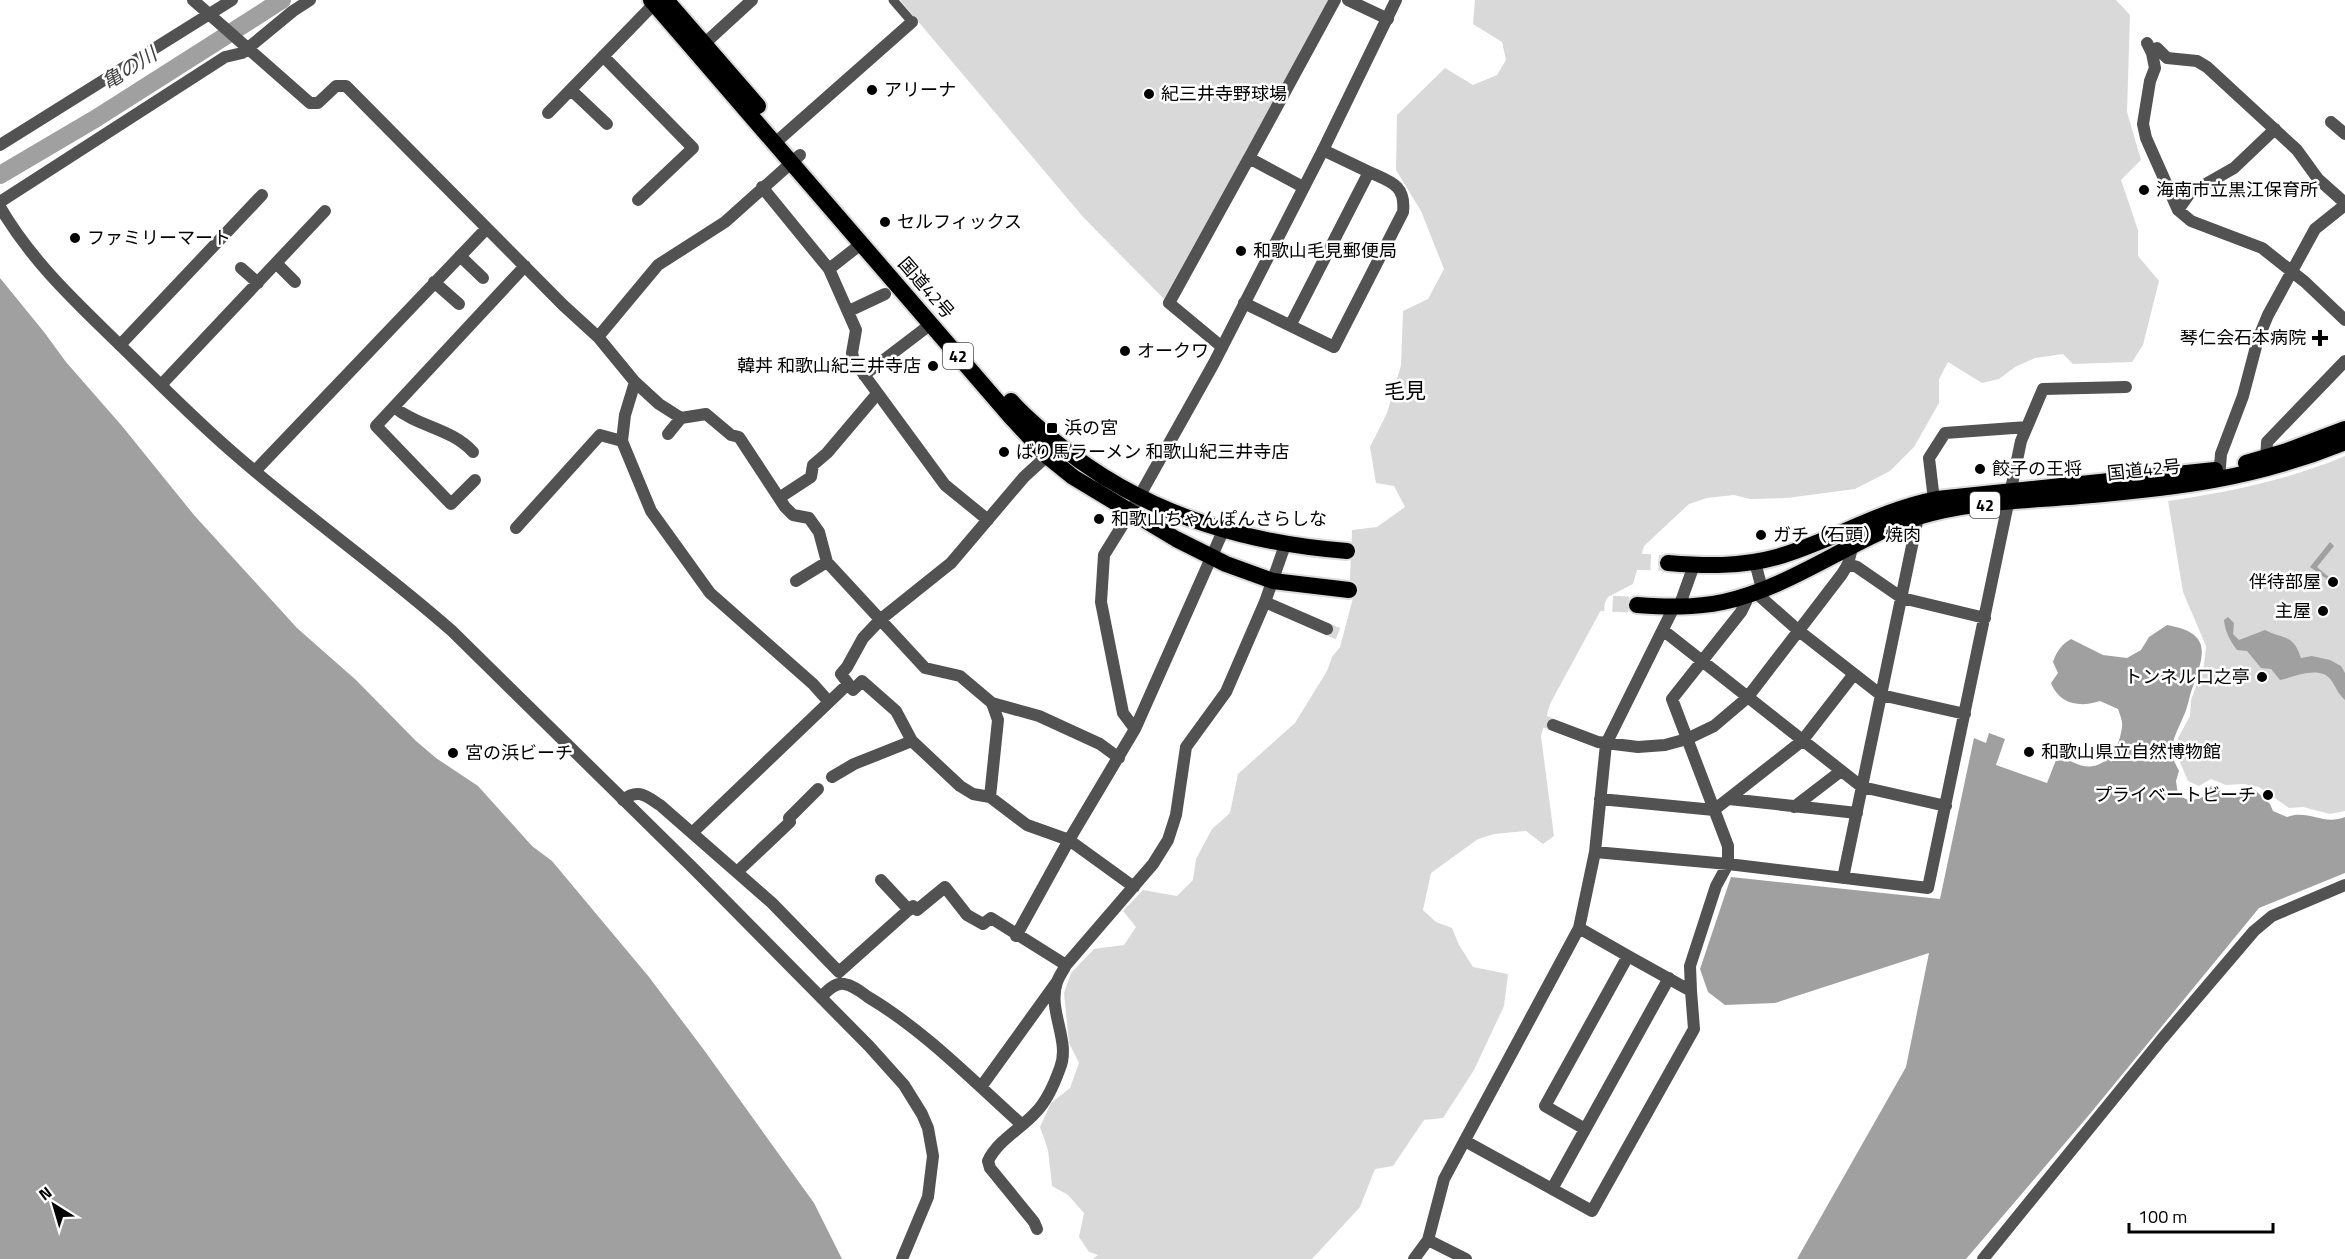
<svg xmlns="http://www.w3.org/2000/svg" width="2345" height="1259" viewBox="0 0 2345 1259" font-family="'Titillium Web','Noto Sans JP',sans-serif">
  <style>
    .green { fill: #d9d9d9 }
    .water { fill: #a0a0a0 }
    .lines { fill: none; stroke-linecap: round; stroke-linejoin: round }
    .river { stroke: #a0a0a0; stroke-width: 18 }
    .minor-tunnel { stroke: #d9d9d9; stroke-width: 12; stroke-dasharray: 12 6; stroke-linecap: butt }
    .trunk-tunnel { stroke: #d9d9d9; stroke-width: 16; stroke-dasharray: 16 8; stroke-linecap: butt }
    .trunk-casing { stroke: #dbdbdb; stroke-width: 20 }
    .pedestrian { stroke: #525252; stroke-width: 9 }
    .minor { stroke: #525252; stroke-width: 12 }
    .tertiary { stroke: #525252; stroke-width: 12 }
    .trunk { stroke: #000; stroke-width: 16 }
    .poi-dot { fill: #000; stroke: #fff; stroke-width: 2 }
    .labels { text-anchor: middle; stroke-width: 5; stroke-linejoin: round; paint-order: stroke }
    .shield { fill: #fff; stroke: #4c4c4c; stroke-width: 1.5 }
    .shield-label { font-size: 16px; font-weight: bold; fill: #000 }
    .poi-label { font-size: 18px; fill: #000; stroke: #fff; text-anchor: start }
    .street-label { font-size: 18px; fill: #000; stroke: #fff }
    .water-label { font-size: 20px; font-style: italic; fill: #414141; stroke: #fff }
    .quarter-label { font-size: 21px; fill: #000; stroke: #fff }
  </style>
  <rect width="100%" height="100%" fill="#fff"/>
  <path class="green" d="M900 0H1330L1164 299 1084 218Z
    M1475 0H2116L2130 15 2127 112 2141 160 2121 180 2138 230V256L2159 281 2143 345 2132 362 2073 364 2063 354 2035 358 2015 367 1999 379 1982 383 1948 362 1939 379V403L1914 447 1890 471 1855 489 1787 498 1750 499 1734 495 1707 498 1689 504 1644 546 1633 584 1608 597 1550 704 1541 736 1554 836 1543 844 1526 831 1494 834 1478 839 1431 873 1423 910 1436 922 1452 928 1459 945 1473 967 1508 974 1504 1006 1474 1070 1443 1118 1424 1120 1393 1166 1375 1169 1360 1207 1312 1259H1093L1098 1255 1089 1252 1079 1237 1084 1213 1068 1195 1052 1186 1048 1150 1040 1127 1051 1103 1070 1088 1079 1063 1069 1043 1064 993 1071 973 1094 949 1124 945 1136 927 1123 911 1143 890 1177 896 1193 880 1196 859 1212 829 1230 813 1238 774 1295 723 1327 671 1332 657 1340 647 1353 598 1350 578 1352 530 1377 527 1405 507 1394 486 1376 483 1370 447 1387 413 1401 365 1403 311 1428 299 1444 269 1421 211 1396 170 1397 115 1445 68 1473 85 1497 75 1506 60 1502 42 1473 24Z
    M2345 456V811L2330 814 2303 807 2289 808 2259 787 2243 784 2226 785 2211 779 2199 786 2188 781 2176 753 2178 738 2190 716 2191 700 2204 665 2206 646 2183 592 2168 501C2229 492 2288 480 2345 456Z"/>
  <path class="water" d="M0 278 44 332 66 362 122 426 194 515 297 628 356 680 416 741 436 758 478 786 532 846 552 861 649 977 704 1050 814 1203 842 1259H0Z
    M2330 542 2334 546 2317 567 2330 578 2328 580 2310 567Z
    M2228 617 2234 623 2233 634 2239 640 2265 630C2284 640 2293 633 2301 658L2312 656 2330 660 2341 666 2345 673V700C2338 694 2336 687 2331 680 2320 665 2294 677 2280 680L2271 669 2261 668 2247 651 2237 650C2230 641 2225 631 2224 620Z
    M2167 625C2212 633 2205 653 2192 689 2189 697 2188 707 2184 715 2179 728 2171 740 2172 754 2172 759 2177 766 2179 771L2176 781 2178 795 2190 801 2203 797 2211 786 2234 798 2240 793 2255 790 2270 804 2273 811 2287 817C2309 809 2323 826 2345 817V873L2259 908 2089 1115 1966 1259H1797L1906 1067 1929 953 1775 1003 1725 1005 1708 992 1700 969 1731 877 1940 899 1974 738 1986 743 1989 733 2005 739 1996 765 2047 783 2058 755C2067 759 2082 769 2093 766 2111 763 2120 744 2122 727 2123 722 2120 715 2118 709L2100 701C2080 708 2059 704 2051 683L2058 673 2053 662C2057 651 2061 645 2071 639L2103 655 2127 658 2141 650 2149 637Z"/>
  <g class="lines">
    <path class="river" d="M0 175 95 119 282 0"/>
    <path class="minor-tunnel" d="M1327 629 1553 725"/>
    <path class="trunk-tunnel" d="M1347 551 1668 563
      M1349 590 1637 605"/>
    <g class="trunk-casing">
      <path id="trunk" d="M651 0 1010 416 1047 456 1073 477 1176 539 1226 564 1273 581 1349 590
        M666 0 758 106
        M1011 401C1025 417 1042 431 1058 444 1141 512 1241 543 1347 551
        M2246 463 2284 452 2345 429
        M1668 563C1705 566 1741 567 1777 557 1832 541 1880 510 1937 499L2215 470
        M1637 605C1666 607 1694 608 1723 602 1792 587 1851 539 1918 517 1969 501 2026 501 2080 496 2176 488 2254 479 2345 442"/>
    </g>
    <path class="pedestrian" d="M893 0 912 22"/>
    <path class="minor" d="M193 0 310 103H318L336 86H346L563 305 598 337 635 382 659 404 681 418 706 414 731 435 739 437 785 507 793 515 809 518 819 532 827 562 925 668 960 676 992 703 1039 716 1100 744 1119 758
      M1348 0 1388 19
      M2147 43 2152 53 2155 68 2150 81 2143 124 2146 138 2178 210 2191 221 2262 248 2305 282 2345 320
      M704 44 752 0
      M2151 51 2157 48 2167 58 2197 61 2207 67 2297 150 2318 179 2345 203
      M603 56 693 148 638 200
      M571 90 607 124
      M548 113 654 4
      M2331 122 2345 134
      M0 145 232 0
      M1249 158 1335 0
      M762 187 829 269 856 330 852 353 854 361 945 485 988 520
      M0 202 225 57 242 53 293 11 310 0
      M2178 210 2190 193 2234 168 2275 129
      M460 256 483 278
      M276 263 295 282
      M241 268 258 283
      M829 269 861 244
      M434 282 459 304
      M1244 303 1334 347 1403 212C1406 185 1391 182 1369 172
      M849 311 885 294
      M1291 324 1369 172 1323 150
      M598 337 658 265 725 222 800 155
      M120 345 262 195
      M1222 347 1169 303 1249 158 1303 187
      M864 375 931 324
      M635 382 625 415 622 441 651 511 710 593 813 684 829 702
      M161 385 325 211
      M394 407C418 427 451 428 473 452
      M668 434 681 418
      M1047 456 1024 477 951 563 881 619 863 638 847 667 841 674 853 690 862 681 896 711 912 741 960 786 973 794 990 797 1027 825 1069 840 1134 887
      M255 471 487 228
      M2219 479 2221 454 2243 396 2258 339 2268 315 2315 229 2345 205
      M475 480 451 504 376 426 525 266
      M779 498 811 477 813 465 827 453 877 394
      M1934 500 1929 458 1945 433 2027 427
      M1130 513 1104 555 1101 602 1123 713 1135 729
      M516 528 600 435 622 441
      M1755 562 1762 589
      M1848 564 1857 567 1902 598 1985 618
      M796 581 827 562
      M1755 592 1799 631 1881 695 1965 714
      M1265 602 1327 629
      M1679 607 1694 565
      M1664 631 1862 787 1946 806
      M1553 725 1598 742 1638 747 1665 745 1687 739 1714 726 1747 698 1842 574 1848 564 1853 543
      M832 777 854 764 912 741
      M990 797 998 720 992 703
      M1600 799 1714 810 1802 741 1854 674
      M1729 799 1857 813
      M623 800C638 788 646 796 660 805L772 903 839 972 913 906 917 910 945 887 967 915 983 924 991 918 1066 965
      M1794 807 1841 771
      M692 833 848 684
      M1595 852 1728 864 1928 888 2021 441 2043 389 2126 387
      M737 872 790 822 789 818 818 789
      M1843 878 1918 517
      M881 880 909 910
      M1579 928 1628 956 1545 1106 1585 1129
      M1016 936 1069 840 1135 729 1223 531
      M1691 991 1690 966 1716 886 1728 864V846L1672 699 1741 612 1746 602 1744 596
      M821 997C827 991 835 982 844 984 853 985 861 992 868 997 925 1031 972 1080 1021 1124
      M981 1087 1056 983
      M1465 1141 1592 1211 1694 1029 1691 991 1628 956
      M1552 1189 1669 978
      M1037 1229 1034 1222 990 1168 988 1161C998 1140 1021 1129 1036 1112 1047 1101 1055 1082 1060 1068 1071 1041 1047 1010 1057 982 1059 976 1063 971 1066 965L1153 864 1168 840 1176 815 1186 747 1226 692 1265 602 1285 545
      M1428 1240 1466 1259
      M1414 1259 1428 1240 1444 1179 1579 928 1595 852 1606 744 1674 607"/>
    <path class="tertiary" d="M775 143 912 22
      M0 207C32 262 77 303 122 347 160 384 197 422 237 456 307 517 383 570 452 631L695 870 869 1046 904 1085 922 1114 928 1128 933 1156 928 1197 902 1259
      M2266 463 2267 442 2345 361
      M1130 513 1214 363 1323 150 1396 0
      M1983 1259 2162 1039 2254 931 2272 916 2345 885"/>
    <use href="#trunk" class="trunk"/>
  </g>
  <g class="poi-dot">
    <circle cx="872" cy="90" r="6"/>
    <circle cx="1149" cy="94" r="6"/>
    <circle cx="2144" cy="190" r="6"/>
    <circle cx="885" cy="222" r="6"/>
    <circle cx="75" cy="238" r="6"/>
    <circle cx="1241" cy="251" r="6"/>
    <path d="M2317 329h6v6h6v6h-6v6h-6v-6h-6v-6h6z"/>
    <circle cx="1125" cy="351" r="6"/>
    <circle cx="933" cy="366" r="6"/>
    <rect x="1046" y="422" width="12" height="12" rx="3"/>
    <circle cx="1004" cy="452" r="6"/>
    <circle cx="1980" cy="469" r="6"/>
    <circle cx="1099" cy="519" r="6"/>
    <circle cx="1761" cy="535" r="6"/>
    <circle cx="2333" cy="582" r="6"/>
    <circle cx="2323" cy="611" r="6"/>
    <circle cx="2262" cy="677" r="6"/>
    <circle cx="2029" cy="752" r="6"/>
    <circle cx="453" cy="753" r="6"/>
    <circle cx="2268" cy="795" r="6"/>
  </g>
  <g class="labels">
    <g class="shield">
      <rect x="943" y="343" width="30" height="26" rx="4.5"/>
      <rect x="1970" y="492" width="30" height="26" rx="4.5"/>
    </g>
    <g class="shield-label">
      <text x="958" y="362">42</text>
      <text x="1985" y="511">42</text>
    </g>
    <g class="poi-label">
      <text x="884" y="96">アリーナ</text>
      <text x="1161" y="100">紀三井寺野球場</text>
      <text x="2156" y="196">海南市立黒江保育所</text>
      <text x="897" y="228">セルフィックス</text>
      <text x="87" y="244">ファミリーマート</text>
      <text x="1253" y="257">和歌山毛見郵便局</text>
      <text x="2306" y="344" text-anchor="end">琴仁会石本病院</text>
      <text x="1137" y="357">オークワ</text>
      <text x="921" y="372" text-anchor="end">韓丼 和歌山紀三井寺店</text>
      <text x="1064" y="434">浜の宮</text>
      <text x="1016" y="458">ばり馬ラーメン 和歌山紀三井寺店</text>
      <text x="1992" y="475">餃子の王将</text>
      <text x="1111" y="525">和歌山ちゃんぽんさらしな</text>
      <text x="1773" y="541">ガチ（石頭） 焼肉</text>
      <text x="2321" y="588" text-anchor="end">伴待部屋</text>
      <text x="2311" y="617" text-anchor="end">主屋</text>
      <text x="2250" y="683" text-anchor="end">トンネル口之亭</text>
      <text x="2041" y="758">和歌山県立自然博物館</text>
      <text x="465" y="759">宮の浜ビーチ</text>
      <text x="2256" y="801" text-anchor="end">プライベートビーチ</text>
    </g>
    <g class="street-label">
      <text transform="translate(926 288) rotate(49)" y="6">国道42号</text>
      <text transform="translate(2144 470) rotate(-6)" y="6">国道42号</text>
    </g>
    <g class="water-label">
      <text transform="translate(129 68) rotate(-32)" y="7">亀の川</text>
    </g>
    <g class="quarter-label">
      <text x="1405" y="398">毛見</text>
    </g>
  </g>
  <g transform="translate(54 1205) rotate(323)" stroke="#ffffff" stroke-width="4.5" paint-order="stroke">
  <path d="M0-4.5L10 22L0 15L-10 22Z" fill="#000000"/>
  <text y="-9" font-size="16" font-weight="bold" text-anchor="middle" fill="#000000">N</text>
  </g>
  <path d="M2129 1223v9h144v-9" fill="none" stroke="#000000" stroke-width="3"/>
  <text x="2138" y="1223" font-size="18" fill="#000000" stroke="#ffffff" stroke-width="4.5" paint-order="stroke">100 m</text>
</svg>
